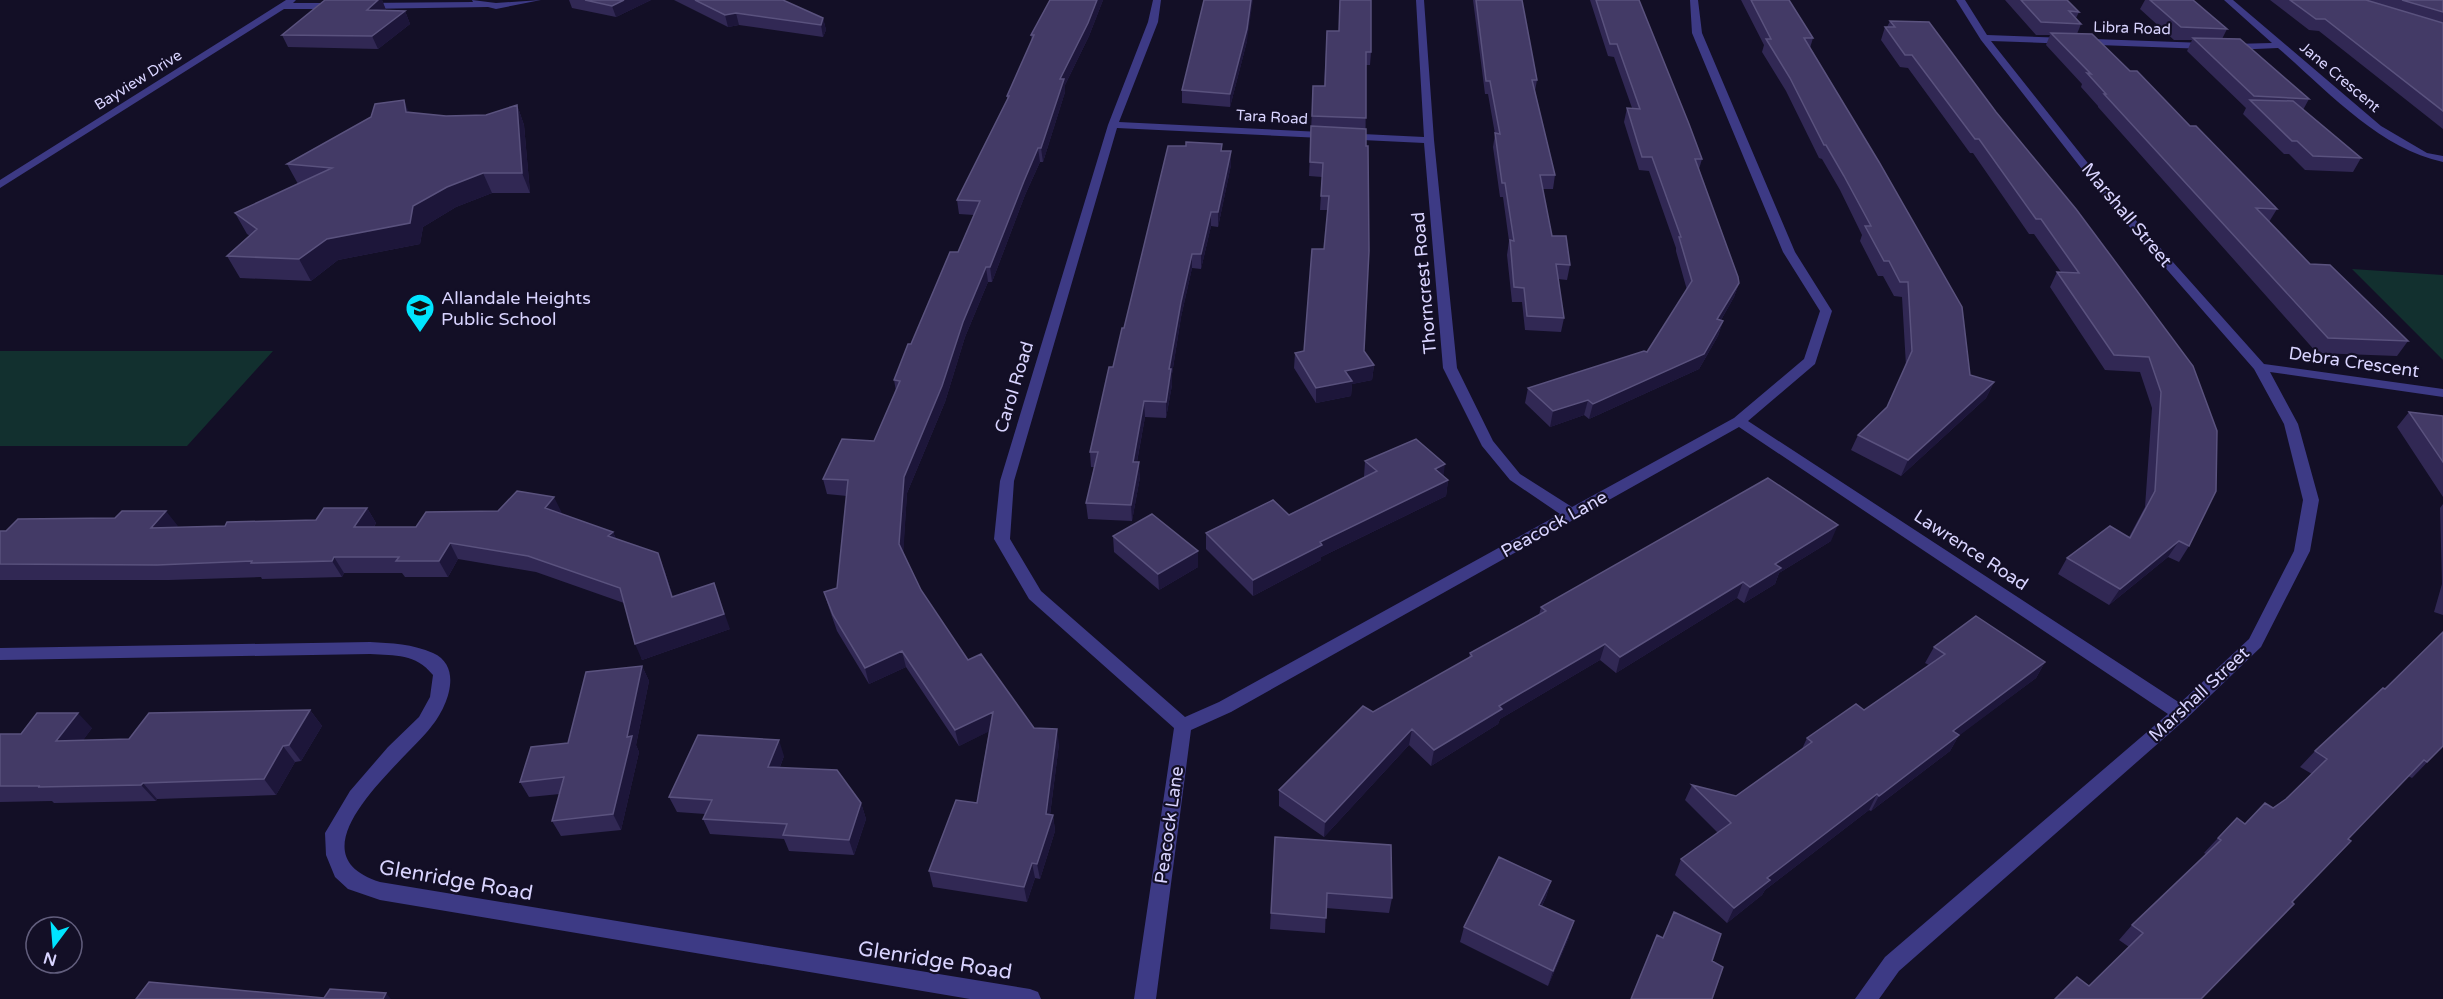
<svg xmlns="http://www.w3.org/2000/svg" width="2443" height="999" viewBox="0 0 2443 999" font-family="'Varela Round',sans-serif">
  <style>
    .green { fill: #12302f }
    .lines { fill: none; stroke-linecap: round; stroke-linejoin: round }
    .minor { fill: #3d3a85; fill-rule: evenodd }
    .wall { fill: #312854 }
    .shaded-wall { fill: #1d163a }
    .building { fill: #433a66; stroke: #5a527e; stroke-width: 1.5 }
    .labels { text-anchor: middle; stroke-width: 4.5; stroke-linejoin: round; paint-order: stroke }
    .far-street-label { font-size: 15px; fill: #d9d4ff; stroke: #130f26 }
    .street-label { font-size: 18px; fill: #d9d4ff; stroke: #130f26 }
    .poi-label { font-size: 18px; fill: #d9d4ff; stroke: #130f26; text-anchor: start }
    .near-street-label { font-size: 21px; fill: #d9d4ff; stroke: #130f26 }
  </style>
  <rect width="100%" height="100%" fill="#130f26"/>
  <path class="green" d="M2352 269 2443 275V360Z
    M0 351H273L187 446H0Z"/>
  <g class="lines">
    <path class="minor" d="M286 0H296L293 3H336L340 6 336 9H284L0 188V180Z
      M472 0 496 3 541 0 496 9 488 7 363 9 359 6 363 3 473 2Z
      M1153 0H1161L1158 22 1119 122 1424 137 1416 0H1424L1434 140 1457 368 1493 441 1520 474 1572 507 1734 418 1804 359 1820 311 1783 252 1692 33 1690 0H1698L1702 33 1795 252 1832 311 1815 364 1748 421 2180 703 2249 639 2294 551 2303 500 2284 424 2254 369 2106 200 1981 40 1956 0H1965L1987 35 2232 44 2272 43 2224 0H2233L2381 126 2427 153 2443 156V162C2378 148 2327 90 2278 48L2232 50 1991 41 2114 196 2264 364 2443 389V397L2270 372 2298 424 2319 500 2310 551 2261 647 2187 718 1899 971 1879 999H1855L1885 957 2168 714 1739 427 1231 712 1191 730 1156 999H1134L1174 728 1029 599 994 539 1000 481 1108 125 1148 22ZM1117 128 1424 143 1443 368 1482 446 1510 480 1560 514 1219 702 1185 717 1041 591 1010 539 1014 481Z
      M370 642C391 643 413 644 433 653 464 667 447 708 431 727 403 763 287 853 380 882L1030 989 1038 992 1041 999H970L380 900 348 889 335 877 326 855 325 833 350 791 388 747 419 717 430 697 433 675C415 653 396 656 370 654L0 660V648Z"/>
  </g>
  <path class="wall" d="M325 0H398H382L386 10 405 11 410 24 378 49 288 47 282 35Z
    M569 0H651L616 17 572 8Z
    M674 0H783L823 18 826 30 823 37 739 25 728 27Z
    M1050 0H1103L1089 36 1065 85V92L1043 162H1040L1025 195 992 282H988L965 337 945 402 907 493 903 552 921 590 968 660 1034 728 1059 744 1050 815H1053L1055 831 1040 879 1035 878 1027 902 933 887 929 871 977 803 989 731 959 746 906 667 869 684 837 631 829 608 824 592 837 588 847 496 827 494 823 479 874 441 896 391 894 380 911 344 958 252 974 215 959 214 957 200 1007 101V96L1032 41 1031 35Z
    M1473 0H1522L1537 80 1535 91 1555 175 1553 189H1543L1552 236 1570 265 1567 280 1558 279 1564 318 1561 332 1525 330 1522 302H1512L1507 255 1509 241 1503 197H1500L1493 147 1495 134 1488 94H1485Z
    M1590 0H1639L1702 159 1699 169 1739 283 1734 297 1721 320 1723 321 1718 336 1699 369 1589 419 1584 415 1550 427 1525 403 1528 388 1647 352 1687 290 1676 251V248L1649 171 1639 170 1624 122 1627 108H1632L1614 57 1608 56Z
    M1741 0H1789L1813 38 1810 48 1970 375 1994 382 1986 398 1901 476 1851 450 1858 435 1887 407 1906 366 1902 297 1894 296 1883 276H1878L1860 241 1862 235 1840 190 1822 159 1819 158 1786 91 1762 52 1764 45Z
    M2005 0H2067L2079 12 2076 18 2081 24 2077 34 2130 71 2190 126 2277 209 2269 222 2310 264 2408 341 2397 356 2317 353 2098 107V106L2081 87 2082 84 2046 45 2050 35H2036Z
    M2145 0H2193L2227 29 2222 39 2309 99 2303 110 2361 158 2353 172 2305 170 2289 154H2284L2243 114 2246 108 2187 51 2192 40H2174L2140 9Z
    M2270 0H2443V129L2319 31 2309 30Z
    M1890 21 1996 112 2193 366 2189 546 2179 562 2168 557 2109 605 2058 574 2067 558 2129 537 2145 507 2152 408 2140 372 2105 370 2050 287 2057 272H2061L2034 234H2029L1973 153H1970L1908 68 1900 67 1881 40 1885 27H1887Z
    M1327 31 1371 52 1370 65H1366L1364 351 1374 365 1372 380 1352 384 1351 396 1316 403 1294 368 1295 353 1304 351 1324 249 1328 210H1320L1322 177 1309 176 1313 86H1324Z
    M1247 41 1230 107 1182 103V90Z
    M517 105 524 125 530 193H492L456 207 423 227 420 244 338 260 311 281 240 278 227 256 250 236 247 234 235 213 298 184 287 164 409 113 446 116 486 115Z
    M1222 151H1231V165L1218 227 1211 226 1201 269 1192 268 1181 317 1172 374V385L1166 418 1145 417 1137 462 1140 477 1132 521 1088 519 1086 503 1094 467H1091L1090 452 1124 328Z
    M2409 412 2443 416V497L2397 427Z
    M1365 461 1443 476 1448 480 1446 496 1321 557V560L1253 596 1206 549V533L1289 515 1365 477H1364Z
    M2443 504V615L2434 612 2442 584 2440 508Z
    M367 508 376 523 374 527H416L562 513 561 514 613 532 616 539 664 569 673 597 730 629 642 660 624 603 536 572 458 559 448 577H405L402 573H344L342 577 262 579 261 577 169 580H0V531L225 526 316 520Z
    M1113 536 1198 567 1159 590 1114 552Z
    M1831 541 1779 573 1775 584 1744 603 1737 598 1616 673 1600 660 1500 719 1498 724 1431 766 1409 745 1324 837 1279 806V790L1373 712 1469 658 1470 653 1539 615 1541 607Z
    M1934 647 2045 662 2036 678 1959 735 1950 751 1871 811 1869 810 1765 890 1762 895 1727 923 1675 875 1681 859 1718 833 1685 800 1692 785 1736 796 1802 749 1807 738 1864 710 1929 665 1925 663Z
    M642 666 649 681 636 745 639 752 621 830 561 836 552 821 560 794 529 797 520 782 568 743Z
    M310 710 322 726 301 761 295 762 276 795 157 799 156 801 54 803 52 801 0 802V734H21L92 728 83 740 129 739Z
    M2443 746 2412 778 2408 776 2348 839 2292 902 2089 986 2129 947 2119 940 2132 925 2206 854 2204 853 2218 838 2273 808 2286 799 2312 774 2300 767 2315 751Z
    M784 756 780 767 861 803 866 819 854 855 789 851 784 839 710 834 703 819 705 814 677 812 669 797Z
    M1275 837 1392 898 1389 913 1326 908 1325 933 1270 929Z
    M1551 881 1546 897 1542 906 1569 937 1548 986 1460 942 1464 927Z"/>
  <path class="shaded-wall" d="M378 0H382L386 10H367Z
    M624 0H651L616 17 612 6Z
    M1097 0H1103L1089 36 1065 85V92L1043 162 1041 148 1060 79Z
    M1251 0H1253L1247 41 1230 107V94Z
    M405 11 410 24 378 49 372 36Z
    M736 13 739 25 728 27 725 15Z
    M823 18 826 30 823 37 821 25Z
    M404 100 412 120 406 112Z
    M517 105 524 125 530 193 522 173Z
    M1038 148 1040 162 1025 195 992 282 990 267 1024 181Z
    M1231 151V165L1218 227V212Z
    M483 173 492 193 456 207 423 227 420 244 338 260 311 281 299 259 327 239 447 187Z
    M1211 212V226L1201 269V254Z
    M1192 254V268L1181 317 1172 374V385L1166 418V402L1169 369 1181 302Z
    M986 267 988 282 965 337 945 402 907 493 903 559 899 544 904 477 963 322Z
    M1739 283 1734 297 1713 334 1717 319Z
    M1723 321 1718 336 1699 369 1589 419 1593 404Z
    M1374 365 1372 380 1352 384 1351 396 1316 403V388L1345 371Z
    M1994 382 1986 398 1901 476 1908 460Z
    M1588 400 1584 415 1550 427 1553 411Z
    M1144 401 1145 417 1134 477 1133 462Z
    M1139 462 1140 477 1132 521 1131 505Z
    M1445 464 1443 480 1435 469Z
    M1448 480 1446 496 1321 557V560L1253 596V580L1320 542Z
    M554 497 562 513 552 524 545 508Z
    M367 508 376 523 364 543 354 527Z
    M166 511 178 526 163 544 151 528Z
    M1838 525 1831 541 1779 573 1775 584 1744 603 1750 587 1775 564Z
    M613 532 620 547 608 536Z
    M2179 541 2168 557 2109 605 2120 589Z
    M450 543 458 559 448 577 439 561Z
    M1198 551V567L1159 590 1158 574Z
    M658 553 664 569 678 613 672 597Z
    M334 557 344 573 342 577 332 561Z
    M1743 582 1737 598 1616 673 1620 657Z
    M714 583 730 629 642 660 635 644Z
    M1605 644 1600 660 1500 719 1498 724 1431 766 1434 750 1499 706Z
    M902 651 906 667 869 684 865 668Z
    M2045 662 2036 678 1944 747 1953 731Z
    M642 666 649 681 636 745 639 752 621 830 613 814 627 737Z
    M310 710 322 726 301 761 289 745Z
    M993 712 996 728 959 746 955 730Z
    M78 713 92 728 71 757 56 741Z
    M1057 729 1059 744 1048 830 1046 814Z
    M1412 729 1409 745 1324 837 1325 822Z
    M1959 735 1950 751 1871 811 1879 796Z
    M779 740 784 756 774 782 768 767Z
    M283 746 295 762 276 795 264 779Z
    M143 783 157 799 156 801 141 785Z
    M1877 794 1869 810 1765 890 1762 895 1727 923 1734 908 1767 878Z
    M861 803 866 819 854 855 849 840Z
    M1053 815 1055 831 1040 879 1037 864Z
    M1032 863 1035 878 1027 902 1024 887Z
    M1551 881 1546 897 1535 920 1539 905Z
    M1574 921 1569 937 1548 986 1553 971Z
    M386 993 391 999H383Z"/>
  <path class="building" d="M325 0H378L367 10 405 11 372 36 282 35Z
    M585 0H624L612 6Z
    M695 0H783L823 18 821 25 736 13 725 15Z
    M1050 0H1097L1088 23 1060 79H1064L1041 148H1038L1024 181 990 267H986L963 322 942 386 904 477 899 544 921 590 968 660 981 654 1034 728 1057 729 1046 814 1053 815 1037 864 1032 863 1024 887 929 871 956 800 977 803 993 712 955 730 902 651 865 668 833 615 824 592 837 588 848 480 823 479 842 439 874 441 900 381 894 380 908 344H911L950 252H958L980 201 957 200 1009 96H1007L1034 35H1031Z
    M1204 0H1251L1247 29 1230 94 1182 90Z
    M1340 0H1371V52H1366V118L1312 116 1313 86H1325L1327 31H1339Z
    M1476 0H1522L1537 80H1532L1555 175H1540L1552 236H1566L1570 265 1556 264 1564 318 1527 316 1524 288 1514 287 1510 240 1514 241 1505 183H1502L1495 133 1500 134 1490 81H1486Z
    M1596 0H1639L1689 124 1702 159H1695L1738 277 1739 283 1717 319 1723 321 1704 354 1593 404 1588 400 1553 411 1528 388 1644 351 1647 352 1692 281 1679 237H1681L1652 157H1642L1627 108 1640 109 1617 44H1610Z
    M1751 0H1789L1813 38H1804L1879 162 1962 307 1970 375 1994 382 1908 460 1858 435 1887 407 1912 351 1908 282H1900L1889 261H1884L1865 226H1871L1844 176 1826 145H1824L1790 78 1766 39H1771Z
    M2021 0H2067L2079 12 2069 11 2081 24 2041 22Z
    M2150 0H2193L2227 29 2181 27Z
    M2290 0H2366L2443 23V111L2325 19H2316Z
    M2402 0H2443V12Z
    M1890 21 1929 22 1996 112 2076 209 2193 366 2217 431 2216 491 2189 546 2179 541 2120 589 2067 558 2110 526 2130 538 2155 491 2161 392 2149 357 2114 355 2057 272 2079 273 2041 219H2036L1979 139H1975L1912 55H1905L1885 27H1895Z
    M2051 33 2092 34 2130 71H2137L2190 126H2196L2277 209 2256 208 2310 264 2330 265 2408 341 2328 338 2104 94H2106L2087 73 2091 74Z
    M2193 38 2240 39 2309 99 2254 96Z
    M404 100 406 112 446 116 486 115 517 105 522 173H483L447 187 413 206 410 223 327 239 299 259 227 256 257 229 235 213 332 168 287 164 371 117 375 104Z
    M2250 100 2293 101 2361 158 2313 156 2297 141H2292Z
    M1311 126 1366 129V146H1368L1369 251 1364 351 1374 365 1345 371 1352 381 1316 388 1295 353 1304 351 1312 249H1324L1329 196H1321L1323 163 1310 162Z
    M1186 142 1222 144 1221 151H1231L1218 212H1211L1201 254H1192L1181 302 1169 369H1171L1166 402 1144 401 1133 462H1139L1131 505 1086 503 1098 452H1090L1109 367H1113L1122 328H1124L1168 146H1186Z
    M2409 412 2443 416V462Z
    M1416 439 1445 464 1435 469 1448 480 1320 542 1322 545 1253 580 1206 533 1273 500 1289 515 1377 471 1365 461Z
    M1768 478 1838 525 1775 564 1781 568 1750 587 1743 582 1620 657 1605 644 1499 706 1502 709 1434 750 1412 729 1325 822 1279 790 1363 706 1373 712 1472 656 1470 653 1546 611 1541 607Z
    M517 491 554 497 545 508 613 532 608 536 658 553 672 597 714 583 724 614 635 644 620 588 528 556 450 543 439 561H396L399 557H334L332 561 251 563 252 561 157 565 0 564V531H6L18 519 115 518 122 511H166L151 528 225 526 227 522 316 520 324 508H367L354 527H416L426 512 498 511Z
    M1152 514 1198 551 1158 574 1113 536Z
    M1976 616 2045 662 1953 731 1959 735 1879 796 1877 794 1767 878 1770 880 1734 908 1681 859 1731 823 1692 785 1736 796 1812 742 1807 738 1856 704 1864 710 1945 654 1934 647Z
    M2443 632V746L2427 762 2424 760 2348 839 2351 841 2292 902 2294 904 2201 999H2055L2077 977 2089 986 2143 933 2132 925 2221 840 2218 838 2237 818 2245 824 2265 803 2273 808 2286 799 2327 759 2315 751 2383 688 2385 689Z
    M642 666 627 737 632 736 613 814 552 821 564 777 520 782 531 747 568 743 586 672Z
    M310 710 289 745 283 746 264 779 143 783 141 785 38 787 40 786H0V734H21L37 713H78L56 741 129 739 149 713Z
    M698 735 779 740 768 767 837 770 861 803 849 840 783 835 787 824 703 819 712 800 669 797Z
    M1275 837 1391 845 1392 898 1327 893 1326 918 1271 913Z
    M1499 857 1551 881 1539 905 1574 921 1553 971 1464 927Z
    M1674 912 1721 934 1712 961 1723 967 1712 999H1631L1657 935 1663 938Z
    M149 982 324 998 330 989 386 993 383 999H136Z"/>
  <defs>
    <g id="school-pin" transform="scale(1.5)"><path d="M0 17L-7.5 6A9.5 9.5 0 1 1 7.5 6Z" fill="#00e5ff" stroke="#130f26"/><path d="M0-5L7-2L0 1L-7-2ZM-4 1L0 2.5L4 1V4Q0 6-4 4Z" fill="#111"/></g>
  </defs>
  <g fill-rule="evenodd">
    <use href="#school-pin" x="420" y="308"/>
  </g>
  <g class="labels">
    <g class="far-street-label">
      <text transform="translate(2132 28) rotate(2)" y="5">Libra Road</text>
      <text transform="translate(2340 77) rotate(40)" y="5">Jane Crescent</text>
      <text transform="translate(138 80) rotate(-32)" y="5">Bayview Drive</text>
      <text transform="translate(1272 117) rotate(3)" y="5">Tara Road</text>
    </g>
    <g class="street-label">
      <text transform="translate(2127 215) rotate(50)" y="6">Marshall Street</text>
      <text transform="translate(1424 283) rotate(-95)" y="6">Thorncrest Road</text>
      <text transform="translate(2354 362) rotate(8)" y="6">Debra Crescent</text>
      <text transform="translate(1014 387) rotate(-73)" y="6">Carol Road</text>
      <text transform="translate(1554 524) rotate(-29)" y="6">Peacock Lane</text>
      <text transform="translate(1971 550) rotate(33)" y="6">Lawrence Road</text>
      <text transform="translate(2199 694) rotate(-43)" y="6">Marshall Street</text>
      <text transform="translate(1169 825) rotate(-82)" y="6">Peacock Lane</text>
    </g>
    <g class="poi-label">
      <text x="441" y="304">Allandale Heights<tspan x="441" dy="21">Public School</tspan></text>
    </g>
    <g class="near-street-label">
      <text transform="translate(456 880) rotate(10)" y="7">Glenridge Road</text>
      <text transform="translate(935 960) rotate(9)" y="7">Glenridge Road</text>
    </g>
  </g>
  <g transform="translate(54 945) rotate(196)"><circle r="28" fill="#130f26" stroke="#625e7d" stroke-width="1.5"/>
  <path d="M0-4.5L10 22L0 15L-10 22Z" fill="#00e5ff"/>
  <text y="-9" font-size="16" font-weight="bold" text-anchor="middle" fill="#d9d4ff">N</text>
  </g>
</svg>
